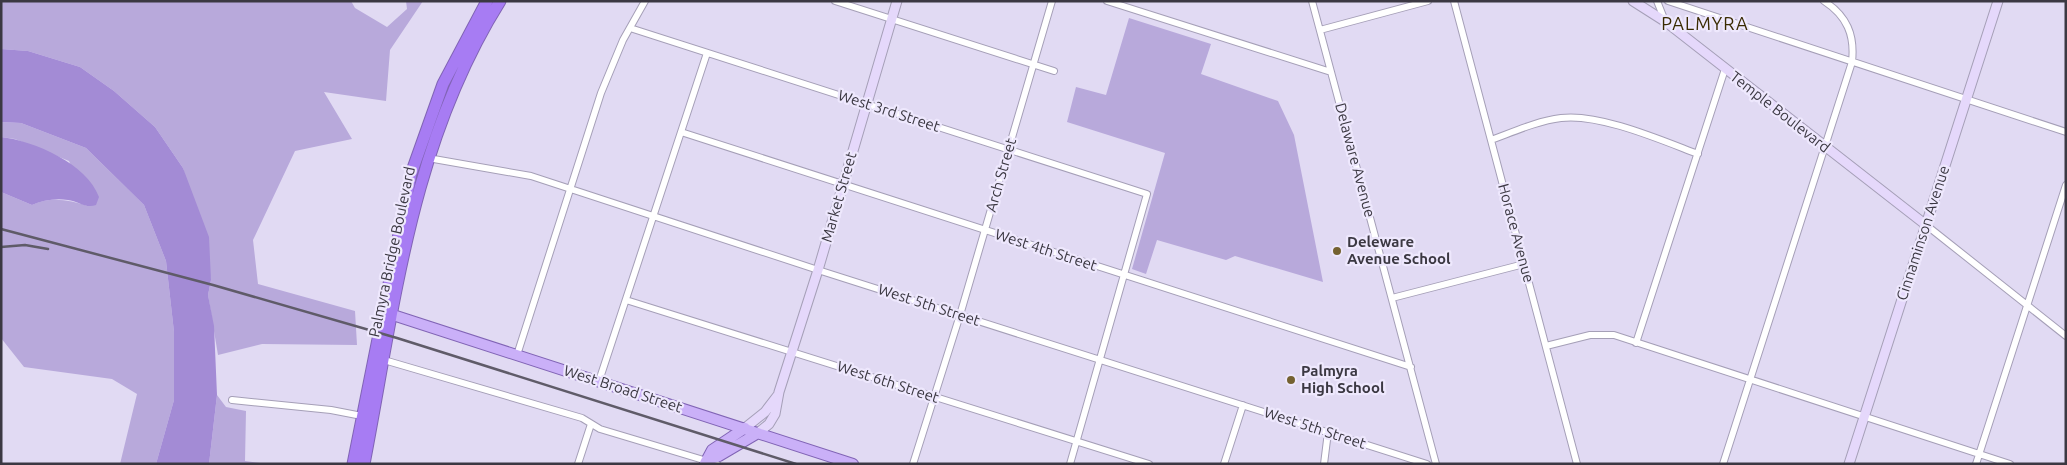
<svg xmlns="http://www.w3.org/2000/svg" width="2067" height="465" viewBox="0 0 2067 465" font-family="Ubuntu,sans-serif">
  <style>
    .green { fill: #b8a9db }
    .water { fill: #a38bd5 }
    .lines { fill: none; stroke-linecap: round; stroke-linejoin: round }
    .street-casing { stroke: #a59fb7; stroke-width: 8 }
    .secondary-casing { stroke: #a59fb7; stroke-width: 11 }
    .primary-casing { stroke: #8164b5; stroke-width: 12 }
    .highway-casing { stroke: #8164b5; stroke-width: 13 }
    .street { stroke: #fff; stroke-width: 6 }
    .secondary { stroke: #e5d8fb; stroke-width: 9 }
    .primary { stroke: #cab0f8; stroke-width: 10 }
    .highway { stroke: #a77cf3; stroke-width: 11 }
    .rail { stroke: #5f5b68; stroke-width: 2.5 }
    .poi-dot { fill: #746130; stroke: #eee8fd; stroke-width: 2 }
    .labels { text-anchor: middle; stroke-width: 4.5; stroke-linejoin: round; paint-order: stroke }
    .street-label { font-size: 15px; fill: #3b3842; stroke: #eee8fd }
    .poi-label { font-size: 15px; font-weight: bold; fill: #3b3842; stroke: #eee8fd; text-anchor: start }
    .quarter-label { font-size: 18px; letter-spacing: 1px; fill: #392a00; stroke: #eee8fd }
  </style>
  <rect width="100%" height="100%" fill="#e1daf3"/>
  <path class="green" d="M1 1H351L355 8 387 27 407 9 406 1H423L390 50 386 101 324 92 352 139 295 151 253 240 258 284 355 311 357 345 262 344 218 355 208 295 211 280 183 168 155 127 114 91 80 67 28 51 1 49Z
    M1129 18 1211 44 1201 74 1278 101 1294 135 1323 282 1235 256 1226 260 1157 240 1146 274 1132 269 1165 153 1067 122 1076 87 1106 95Z
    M1 122 21 123 86 148 144 205 166 261 174 332V400L156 464H120L137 394 112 379 24 367 1 338V192L32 205C51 196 69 200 88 206L69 161 15 139 1 137Z
    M217 395 226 407 246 411 245 461 269 464H209Z"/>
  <path class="water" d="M1 49 28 51 80 67 114 91 155 127 183 168 209 237 211 280 208 295 214 326 217 395 209 464H156L174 400V332L166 261 144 205 86 148 21 123 1 122Z
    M1 137C35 141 87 164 99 197L96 205C86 209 78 201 68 200 56 198 43 200 32 205L1 192Z"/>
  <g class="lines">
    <g class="street-casing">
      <path id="street" d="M835 1 1054 71
        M1107 1 1331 72
        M1312 1 1436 464
        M1454 1 1577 464
        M1657 1 1665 21
        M1668 1 2066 132
        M630 28 1147 194 1070 464
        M1320 30 1428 1
        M681 132 1411 367
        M1491 140C1513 132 1537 121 1561 118 1599 113 1661 140 1698 154
        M428 158 531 176 818 270 1427 464
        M1926 225 2066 336
        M1392 298 1524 264
        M626 300 1149 464
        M1636 343 1725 69
        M1546 346 1590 335H1614L2010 464
        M517 355 601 93 623 40 645 1
        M384 360 582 418 600 429 717 464
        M599 381 707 53
        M232 400 331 410 362 416
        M578 464 591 424
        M913 464 960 315 1052 1
        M1224 464 1243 405
        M1324 464 1328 432
        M1723 464 1852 62C1855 35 1847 16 1824 1
        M1976 464 2066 185"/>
    </g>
    <g class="secondary-casing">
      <path id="secondary" d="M1633 1 1666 22 1926 225
        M745 428 765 412 778 395
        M758 433 769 424 775 414 779 392 818 270 897 1
        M1849 464 1998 1"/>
    </g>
    <g class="primary-casing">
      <path id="primary" d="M393 315 853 464
        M706 461 719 456 758 433
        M705 463 712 450 745 428"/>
    </g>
    <g class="highway-casing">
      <path id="highway" d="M353 464 411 174 443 84 487 1
        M364 464C395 303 411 143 500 1"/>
    </g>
    <use href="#street" class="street"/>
    <use href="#secondary" class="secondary"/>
    <use href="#primary" class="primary"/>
    <use href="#highway" class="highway"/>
    <path class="rail" d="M1 229 213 285 397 338 796 464
      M1 247 25 245 48 249"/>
  </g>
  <g class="poi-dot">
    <circle cx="1337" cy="251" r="5"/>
    <circle cx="1291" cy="380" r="5"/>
  </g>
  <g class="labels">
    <g class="street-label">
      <text transform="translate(889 111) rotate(18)" y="5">West 3rd Street</text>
      <text transform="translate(1780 112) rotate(38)" y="5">Temple Boulevard</text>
      <text transform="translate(1355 160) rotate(75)" y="5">Delaware Avenue</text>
      <text transform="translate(1001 175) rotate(-74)" y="5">Arch Street</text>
      <text transform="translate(839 197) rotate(-74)" y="5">Market Street</text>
      <text transform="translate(1516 233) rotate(75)" y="5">Horace Avenue</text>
      <text transform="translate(1923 233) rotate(-72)" y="5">Cinnaminson Avenue</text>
      <text transform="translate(1046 250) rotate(18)" y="5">West 4th Street</text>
      <text transform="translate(392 252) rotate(-78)" y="5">Palmyra Bridge Boulevard</text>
      <text transform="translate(929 305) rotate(18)" y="5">West 5th Street</text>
      <text transform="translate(888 382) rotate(18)" y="5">West 6th Street</text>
      <text transform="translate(623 389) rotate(18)" y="5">West Broad Street</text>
      <text transform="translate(1315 428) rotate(18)" y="5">West 5th Street</text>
    </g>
    <g class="poi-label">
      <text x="1347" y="247">Deleware<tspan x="1347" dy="17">Avenue School</tspan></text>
      <text x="1301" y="376">Palmyra<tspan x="1301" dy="17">High School</tspan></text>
    </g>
    <g class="quarter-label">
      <text x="1705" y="30">PALMYRA</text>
    </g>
  </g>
  <rect width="2067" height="465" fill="none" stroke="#3b3842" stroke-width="5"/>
</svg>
